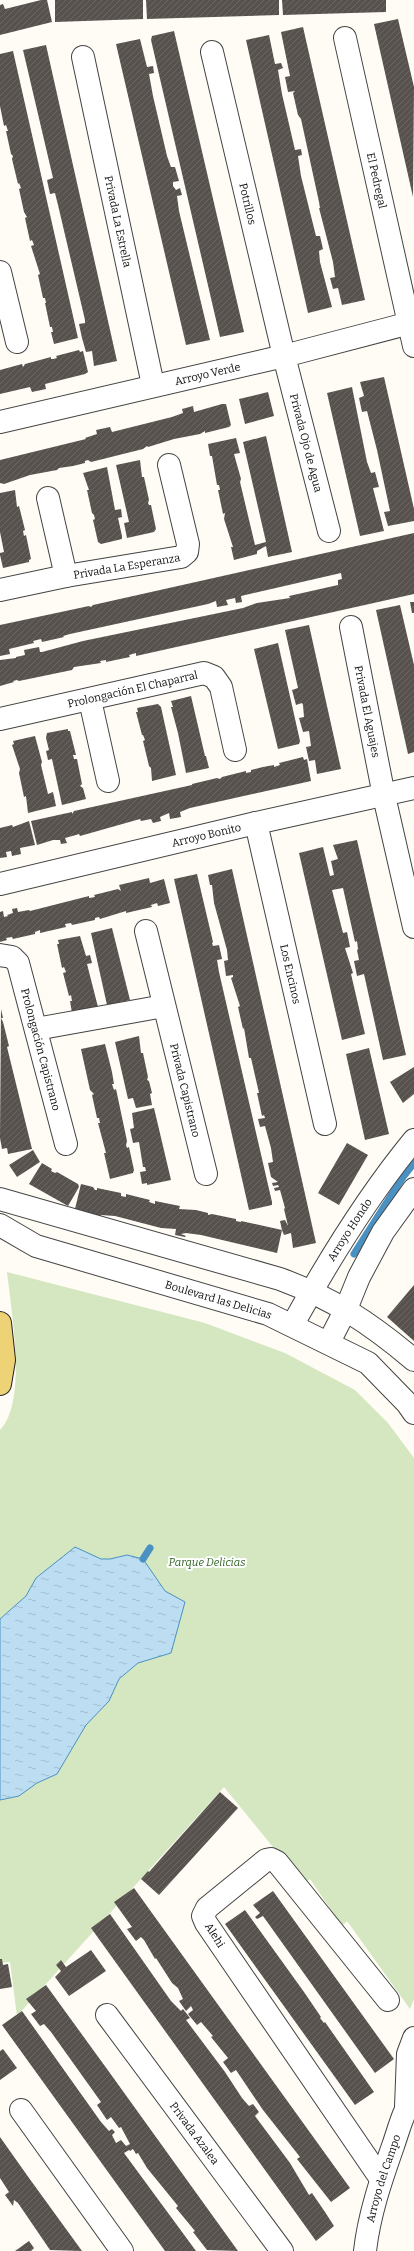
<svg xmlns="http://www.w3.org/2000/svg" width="414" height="2251" viewBox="0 0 414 2251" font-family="Bitter,serif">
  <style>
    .park { fill: #d4e7c0 }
    .water { fill: url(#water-ripples); stroke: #4a91c3 }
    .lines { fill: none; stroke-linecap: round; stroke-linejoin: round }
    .stream { stroke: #4a91c3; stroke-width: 7 }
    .building { fill: url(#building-hatch) }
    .minor-casing { stroke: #444; stroke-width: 24 }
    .major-casing { stroke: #222; stroke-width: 24 }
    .minor { stroke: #fff; stroke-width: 22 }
    .major { stroke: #edd276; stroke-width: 22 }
    .labels { text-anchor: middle; stroke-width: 4; stroke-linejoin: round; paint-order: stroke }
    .street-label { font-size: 11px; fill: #111; stroke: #fff }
    .park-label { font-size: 11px; font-style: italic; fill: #316425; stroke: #fff }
  </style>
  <defs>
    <pattern id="water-ripples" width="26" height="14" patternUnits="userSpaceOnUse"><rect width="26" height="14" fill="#bddef2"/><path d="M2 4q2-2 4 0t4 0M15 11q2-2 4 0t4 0" fill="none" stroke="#a1bdce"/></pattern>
    <pattern id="building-hatch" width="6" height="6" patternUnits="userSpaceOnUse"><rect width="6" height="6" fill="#58524e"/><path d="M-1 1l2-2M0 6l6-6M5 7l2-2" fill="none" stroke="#6b6663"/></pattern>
  </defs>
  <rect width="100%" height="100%" fill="#fefcf5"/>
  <path class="park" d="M7 1272 205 1323 285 1353 355 1390 388 1423 414 1458V1999L410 2009 347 1921 342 1926 310 1879 303 1884 224 1787 17 2016 10 1962 0 1963V1430C28 1402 11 1309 7 1272Z"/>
  <path class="water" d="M75 1547 101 1559H110L127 1555 143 1559 165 1591 185 1602 171 1653 138 1663 119 1679 109 1701 86 1725 57 1774 37 1783 19 1796 0 1800V1619L26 1596 36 1578Z"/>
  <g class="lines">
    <path class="stream" d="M354 1254 403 1177 414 1163
      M143 1559 150 1548"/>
  </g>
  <path class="building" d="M41 0H47L52 22 0 35V5L3 4 5 9Z
    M55 0H143V19L55 22Z
    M146 0H279V15L147 19Z
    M282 0H386V12L283 15Z
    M398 19 414 87 413 197 374 24Z
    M303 27 365 300 342 305 338 288 333 289 330 278 335 277 333 262 319 208H320L319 202 301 119 298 115 293 93 295 91 288 92 285 77 290 76 281 32Z
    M174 31 244 332 220 337 151 40 152 36Z
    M269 35 275 64 281 63 283 68 278 70 282 94 295 150 301 149 302 155 298 156 301 176 316 236H320L323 249 319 251 320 262 332 307 308 313 246 40Z
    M140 39 147 67 153 66 154 73 149 74 153 96 167 156 171 167H175L179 181 173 182V186L176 190 180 188 182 195 177 196 179 211 210 340 186 345 116 44Z
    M46 45 117 361 94 366 92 351 86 352 82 338 79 324 85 323V320L58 205 55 193 50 194 47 180 53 178 23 50Z
    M13 51 78 338 54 344 51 332H53L52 327H50L45 303H46L45 298H43L38 275 40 274 31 246 34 245 32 240 30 241 25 218 27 217 24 212 19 189 21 188 19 183 18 184 12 159 13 156 11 154 6 131H8L6 125 4 126 0 106V54Z
    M79 350 80 352 83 351 88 372 85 374 45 384 46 389 32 392 30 387 0 394V370L22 364 23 367 25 364 51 357V359H53L57 358 56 356Z
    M384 377 414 509V521L388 526 384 512 390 511 377 450 367 411 362 412 359 398 364 396 360 382Z
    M352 387 367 462 371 473 375 472 379 487 373 488 384 531 360 536 327 393Z
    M268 392 274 416 245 424 239 399Z
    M222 404H226L231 425 229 427 205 433V431L200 434 174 439 148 447 147 446 143 449 91 462 88 460 85 461V463L73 466 59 468 57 470 30 475 4 484 0 483V460L86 439 85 438 97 434 96 430 110 427 112 432 172 417 183 413 182 409 193 406 194 412Z
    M266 436 292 552 268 557 266 546 257 551V554L234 560 231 547H233L224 519 225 513 223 514 218 490H220L219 485H217L212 456H210L208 444 236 438 240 453 234 454 241 479 240 482 255 545 266 542 243 442Z
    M140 460 142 477H144L149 500 148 503 149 505H151L156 529 154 532 127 538 124 523 129 522 116 465Z
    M107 467 115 510 121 509 122 517 118 518 122 536V539L101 544 98 542 93 520 95 519 94 515 92 513 87 490H89L83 473Z
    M15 490 17 507 19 506 25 530 23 531 24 536 26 535 31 559 29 560V562L3 568 0 555V553L4 552 0 532V493Z
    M414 533V594L136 656V653L129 655 130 657 106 662V660L100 661 101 663 74 667 72 670 19 681 17 680 13 681 14 682 0 686V660L16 658V657L25 655 24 650 39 647 40 652H42L83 641 243 608 257 603 290 598 289 596 338 585V580L342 579 341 573 241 596 242 602 236 603 235 598 226 600 228 605 217 607 216 601 208 604 70 634 63 636 64 637 42 642 41 639 33 641 34 643 9 649 10 654 0 656V625L89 606 91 607 93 605Z
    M410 602H414V613H412Z
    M400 605 414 665V752L408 754 376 610Z
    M309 625 341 769 317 774 315 760 309 761 306 747 311 746 309 731 303 732 299 718 304 717 303 705 302 703 296 705 292 690 298 688 285 630Z
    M278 643 300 741 299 744 278 749 254 649Z
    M191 696 205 756H206L209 768 186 773 178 733 171 707H173L171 701Z
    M158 704 161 707 176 775 152 781 151 768 149 766 143 741 145 740 143 735H142L136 712H138L137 708Z
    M68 729V731H70L76 755H73L74 759H77L82 784 80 786 83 788 86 799 62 805 52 759 48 760 46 751 49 750 46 738 47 733Z
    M35 736 42 762 41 765 48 794 53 792 56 806 28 813 26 796 24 797 19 773 20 769 12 745 14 744 13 741Z
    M303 757 304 760 307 759 311 781 190 808 180 812 181 817 170 819 169 813 160 817 161 821 153 823 151 819 141 821 140 819 80 836 79 834 76 835 65 838 67 843 61 844 60 840H53L37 845 31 821 72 812V814L74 811 192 785V784L217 778 220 779 222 777 246 771V773L251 772V770L263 767 274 765V767L280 765 279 763Z
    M29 821 35 845 20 848 21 854 12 856 11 851 6 852 7 857 0 858V828L12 825 13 827Z
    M357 840 406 1055 383 1060 364 974 357 976 354 961 359 960 357 950 358 949 357 941 355 942 343 888 332 890 343 933 347 932 350 947 345 948 353 973 351 974 365 1034 342 1040 299 853 323 847 330 876 334 875 331 861 338 859 333 845Z
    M232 869 316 1243 293 1248 291 1233 284 1235 282 1230 280 1221 285 1220 288 1226 284 1209 285 1208 280 1190 275 1191 274 1188 279 1187 278 1185 273 1186 272 1183 278 1182 271 1177 268 1163 273 1162 271 1148 265 1126 260 1127 258 1119 265 1118 264 1115 262 1116 257 1093H259L251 1058H249L244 1028 243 1029 238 1007 240 1006 231 978 233 977V975L226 976 224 961 228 960 227 950 214 903 212 885H210L208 875Z
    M197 874 213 942 212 943 213 946 219 945 222 959 217 960 219 972 272 1202V1205L249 1210 174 879Z
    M149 878 150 883 164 879 170 903 158 906 157 903 151 905 152 907 126 913V911L100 919 99 917 95 918V920L72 925 71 923 65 924 66 927 40 933V930L35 932V934L13 939 12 937 6 938 7 940 0 942V912L3 911 4 917 8 916 7 915 13 913 12 909 17 908 18 912 29 910 30 911 89 896V898L95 897 94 895 118 889 121 891 119 885Z
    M112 928 130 1000 107 1005 91 933Z
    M80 936 86 956 90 955 92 963 87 964 98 1007 72 1013 70 1001H72L71 995 69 996 63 973 66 972 64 967 62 968 57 944H59L58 940Z
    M1 1009 3 1018H1L3 1022 9 1046 7 1047 32 1149 8 1154 7 1148 2 1149 0 1138Z
    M139 1036 141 1053H143L148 1077 147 1080 149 1081 152 1093 150 1094 152 1105 136 1108 133 1098 128 1099 115 1042Z
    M105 1044 112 1072 114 1084H112L114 1090 116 1089 127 1141 126 1145 127 1148 129 1147 134 1170 133 1173 110 1179 104 1153H106L98 1123H100L99 1118H97L92 1095 94 1094 90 1090 81 1049Z
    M369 1048 389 1134 365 1140 346 1054Z
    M414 1067V1094L403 1103 390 1082Z
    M154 1108 171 1180 147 1185V1183L142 1184 140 1172 146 1171 145 1167H143L139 1142 133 1143 130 1129 134 1128 132 1113Z
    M347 1143 368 1155 339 1205 318 1193Z
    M33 1150 40 1162 17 1177 9 1165Z
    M42 1163 52 1169 51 1171 55 1173 57 1172 78 1184 79 1187 68 1206 29 1184Z
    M81 1184 93 1187 95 1190H97V1188L121 1193V1196L126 1197V1194L150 1200 149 1202 155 1204V1201L180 1206 179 1209 196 1210 208 1213V1215L212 1214 236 1219V1221L241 1222V1221L282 1230 277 1253 201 1235 186 1233 181 1234 186 1236 185 1237 175 1235 176 1229 161 1228 115 1216 101 1215V1219L74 1213Z
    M414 1285V1341L387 1317Z
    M220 1792 238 1808 159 1895 141 1879 148 1871 149 1872Z
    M134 1888 350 2188 331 2202 297 2159 300 2157 263 2110 236 2070 231 2073 223 2062 228 2058 211 2037 213 2036 201 2022 197 2025 188 2014 193 2010 191 2006 186 2011 179 2001 183 1999 178 1988 172 1983 156 1958 155 1959 144 1940 141 1937 136 1941 127 1929 132 1927 114 1902Z
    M273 1891 394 2059 375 2073 263 1916 257 1919 255 1917 260 1913 253 1905Z
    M245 1910 304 1992 321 2017 320 2018 324 2023 325 2022 374 2092 355 2105 225 1924Z
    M110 1914 171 2001 181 2011 183 2009 190 2018 186 2020 225 2072 242 2098 249 2106 253 2104 259 2112 255 2116 290 2163 309 2195 312 2193 325 2212 334 2226 316 2241 91 1928Z
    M91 1950 106 1971 69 1996 55 1977 61 1971 56 1965 61 1960 66 1967Z
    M0 1959H2L3 1965 8 1964 12 1987 0 1989Z
    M46 1985 107 2069 238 2251 207 2250 193 2232 195 2231 176 2208 178 2206 147 2168 138 2153 136 2154 133 2149 130 2151 129 2150 124 2153 196 2251H165L2 2025 22 2011 101 2122 109 2131 112 2129 115 2132 112 2135 116 2143 121 2140 126 2146 130 2144 121 2127 119 2128 111 2117 107 2120 97 2105 101 2102 51 2032 44 2024 40 2026 31 2014 36 2011 26 1999Z
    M3 2049 17 2068 0 2080V2051Z
    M0 2137 29 2178 82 2251 50 2250 18 2203 14 2200 13 2206 5 2195 9 2192 0 2178Z
    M29 2241 34 2248 31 2251H15Z"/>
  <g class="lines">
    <g class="minor-casing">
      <g id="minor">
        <path id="s1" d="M345 38 414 346"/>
        <path id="s2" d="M212 52 284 356 329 531"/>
        <path id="s3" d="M83 57 153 385"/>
        <path d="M0 272 17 342"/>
        <path id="s4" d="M0 422 284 356 414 322"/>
        <path d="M48 498 66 576"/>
        <path id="s5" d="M0 590 66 576 181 557 187 552 188 544 169 465"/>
        <path id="s6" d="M351 627 384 796 414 927"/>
        <path d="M90 700 108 781"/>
        <path id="s7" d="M0 719 204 673 214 677 221 687 235 750"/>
        <path id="s8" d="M256 823 325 1124"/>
        <path id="s9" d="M0 884 256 823 414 788"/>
        <path id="s10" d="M146 931 206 1174"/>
        <path id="s11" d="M0 955 12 957 18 963 66 1144"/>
        <path d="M36 1029 164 1006"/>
        <path d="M0 1199 280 1279C334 1299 370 1323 414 1360"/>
        <path id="s12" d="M0 1225 36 1246 268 1314 368 1363 407 1403 414 1413"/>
        <path id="s13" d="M293 1324C328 1261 367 1197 414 1140"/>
        <path d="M329 1342 346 1309 359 1277 383 1232 414 1189"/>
        <path id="s14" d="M107 2015 282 2251"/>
        <path d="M406 2107 408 2054 414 2038"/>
        <path d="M21 2110 122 2251"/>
        <path d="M381 2179 206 1923 203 1916 207 1908 266 1860 271 1859 277 1862 388 2000"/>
        <path id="s15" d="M365 2251C369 2215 381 2180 393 2146 399 2129 403 2111 414 2095"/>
      </g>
    </g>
    <g class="major-casing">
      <path id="major" d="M0 1323 4 1360 0 1384"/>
    </g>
    <use href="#minor" class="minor"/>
    <use href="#major" class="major"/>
  </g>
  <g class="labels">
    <g class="street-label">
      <text dy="4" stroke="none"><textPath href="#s1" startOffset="146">El Pedregal</textPath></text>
      <text dy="4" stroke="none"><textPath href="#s2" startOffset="156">Potrillos</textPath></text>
      <text dy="4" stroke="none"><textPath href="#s3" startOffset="168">Privada La Estrella</textPath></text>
      <text dy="4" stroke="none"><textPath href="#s4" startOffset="213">Arroyo Verde</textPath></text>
      <text dy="4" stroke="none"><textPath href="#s2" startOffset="402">Privada Ojo de Agua</textPath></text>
      <text dy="4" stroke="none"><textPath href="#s5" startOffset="129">Privada La Esperanza</textPath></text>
      <text dy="4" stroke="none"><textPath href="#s7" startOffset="136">Prolongación El Chaparral</textPath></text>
      <text dy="4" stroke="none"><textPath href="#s6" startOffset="86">Privada El Aguajes</textPath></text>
      <text dy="4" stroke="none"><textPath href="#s9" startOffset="212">Arroyo Bonito</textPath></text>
      <text dy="4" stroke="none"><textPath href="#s8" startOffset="155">Los Encinos</textPath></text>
      <text dy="4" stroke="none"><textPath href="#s11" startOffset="110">Prolongación Capistrano</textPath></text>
      <text dy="4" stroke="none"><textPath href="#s10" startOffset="164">Privada Capistrano</textPath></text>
      <text dy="4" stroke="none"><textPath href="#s13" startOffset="110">Arroyo Hondo</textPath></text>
      <text dy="4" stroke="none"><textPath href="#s12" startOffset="232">Boulevard las Delicias</textPath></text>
      <text transform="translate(215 1935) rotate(58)" y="4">Alehi</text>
      <text dy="4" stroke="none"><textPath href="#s14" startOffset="147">Privada Azalea</textPath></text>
      <text dy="4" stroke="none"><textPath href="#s15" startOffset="75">Arroyo del Campo</textPath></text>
    </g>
    <g class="park-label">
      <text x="207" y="1566">Parque Delicias</text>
    </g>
  </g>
</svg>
